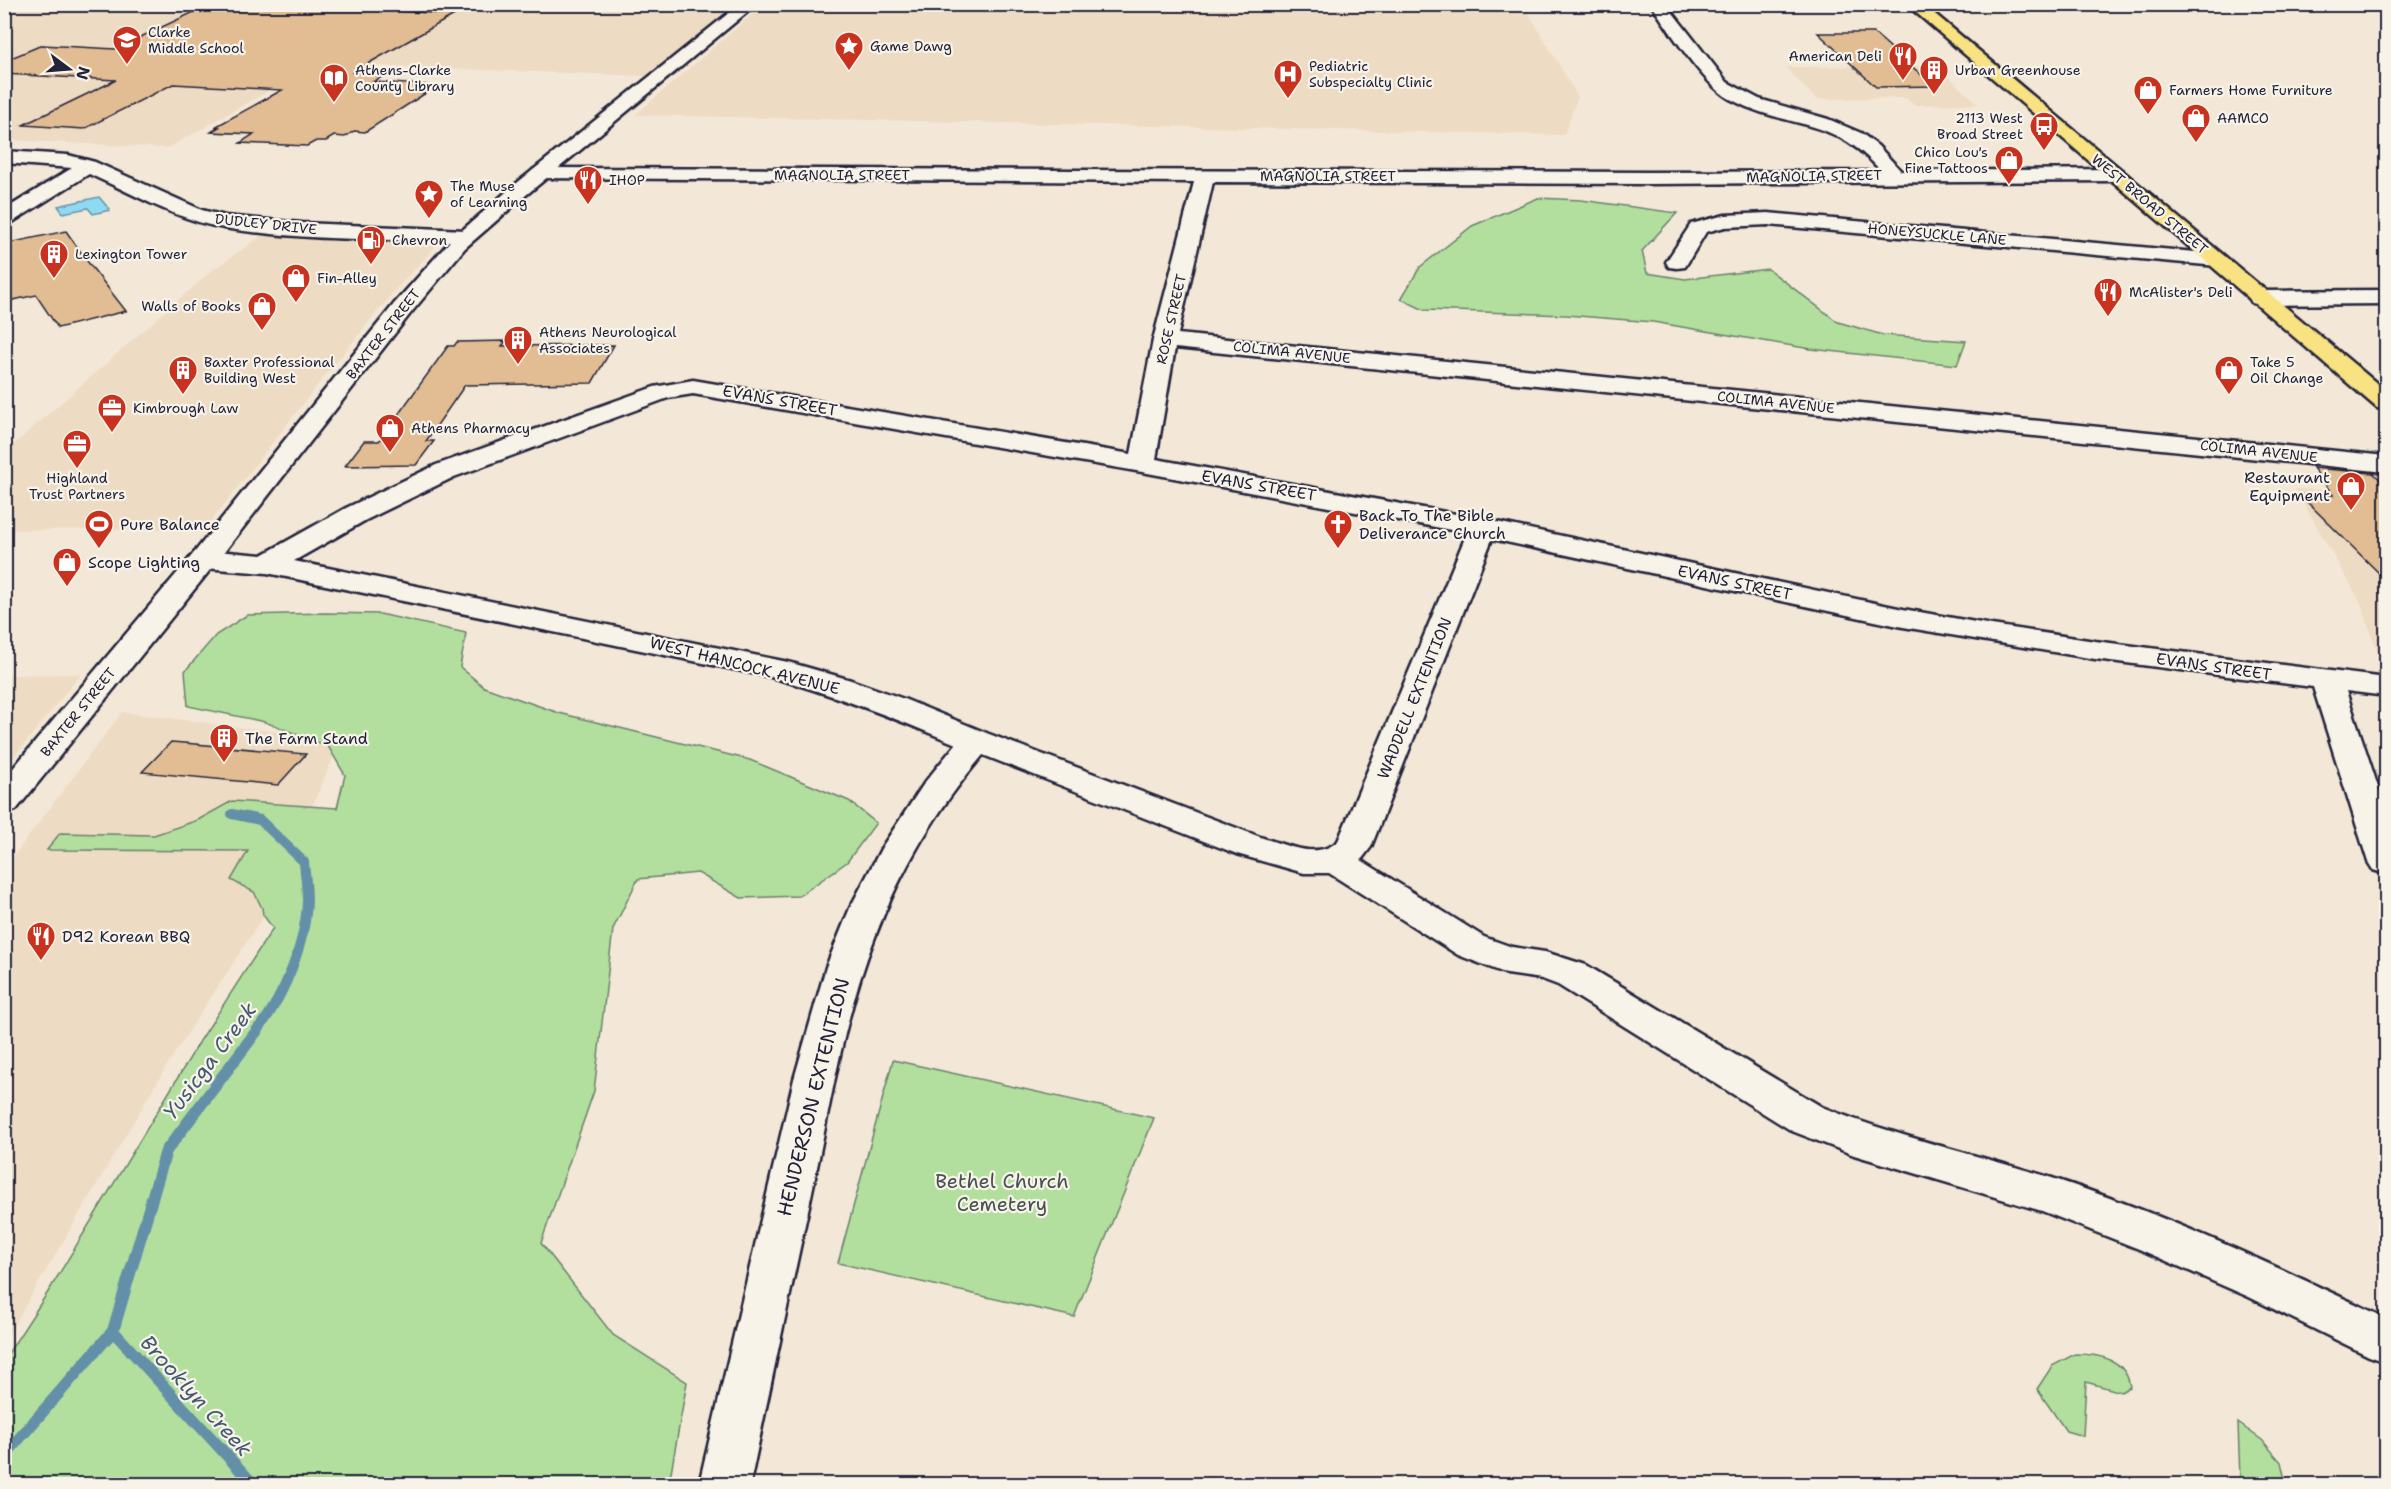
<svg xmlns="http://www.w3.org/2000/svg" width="2391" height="1489" viewBox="0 0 2391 1489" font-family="'Shantell Sans',sans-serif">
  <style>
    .built { fill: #eedbc3 }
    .green { fill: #b2df9d; stroke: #6a806c; stroke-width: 1.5 }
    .water { fill: #90daf1; stroke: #6490a8; stroke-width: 1.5 }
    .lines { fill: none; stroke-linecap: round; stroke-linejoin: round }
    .stream-far1 { stroke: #6490a8; stroke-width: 10 }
    .stream { stroke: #6490a8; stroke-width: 12 }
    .building { fill: #e2bd93; stroke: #22223b; stroke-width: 1.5 }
    .minor-casing { stroke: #22223b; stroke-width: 5 }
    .tertiary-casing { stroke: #22223b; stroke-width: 5 }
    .secondary-casing { stroke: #22223b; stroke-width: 5 }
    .primary-casing { stroke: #22223b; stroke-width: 5 }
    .minor { fill: #f7f3e8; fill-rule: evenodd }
    .tertiary { fill: #f7f3e8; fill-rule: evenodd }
    .secondary { fill: #f7f3e8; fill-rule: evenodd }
    .primary { fill: #f8e281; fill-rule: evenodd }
    .labels { text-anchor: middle; stroke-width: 4.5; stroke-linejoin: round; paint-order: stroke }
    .far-poi-label { font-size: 14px; fill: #22223b; stroke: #f7f3e8; text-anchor: start }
    .far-street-label { font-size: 14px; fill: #22223b; stroke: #f7f3e8 }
    .street-label { font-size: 16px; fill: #22223b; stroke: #f7f3e8 }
    .poi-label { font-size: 16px; fill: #22223b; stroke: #f7f3e8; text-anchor: start }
    .near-street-label { font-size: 20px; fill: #22223b; stroke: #f7f3e8 }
    .near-park-label { font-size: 20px; fill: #465154; stroke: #f7f3e8 }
    .near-water-label { font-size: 21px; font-style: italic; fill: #435972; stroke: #f7f3e8 }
  </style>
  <rect width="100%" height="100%" fill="#f3e8d7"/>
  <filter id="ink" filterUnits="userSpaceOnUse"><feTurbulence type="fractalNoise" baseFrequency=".0167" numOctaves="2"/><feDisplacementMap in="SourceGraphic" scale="12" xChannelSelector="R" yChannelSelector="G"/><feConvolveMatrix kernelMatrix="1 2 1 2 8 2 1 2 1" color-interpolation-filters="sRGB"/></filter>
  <g filter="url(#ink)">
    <path class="built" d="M5 5H738L648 76 316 64 168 148 5 140Z
      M763 5H1524L1578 97 1564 135 635 115Z
      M1937 66 1978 104 1914 105 1906 98 1816 99 1785 67Z
      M269 230 430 240 437 245 396 289 324 377 205 529 5 530 4 453 210 272Z
      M2295 489 2386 492V678L2361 603Z
      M81 674 5 768V675Z
      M122 712 341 740 265 914 169 1062 5 1340 4 869Z"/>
    <path class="green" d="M1538 198 1581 200 1677 213 1642 251 1647 273 1685 279 1768 269 1838 322 1883 335 1966 341 1957 365 1811 349 1653 322 1566 315 1424 310 1401 299 1420 267 1472 226Z
      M325 613 380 614 466 633 460 667 484 687 559 713 750 760 849 801 876 823 847 862 799 896 741 898 698 873 638 879 613 929 594 1091 541 1243 613 1335 687 1382 669 1484H5V1358L50 1289 200 1041 273 928 263 915 262 908 254 892 231 880 248 851 47 850 60 833 154 835 198 820 232 801 337 808 345 775 328 746 265 722 188 706 185 671 216 635 247 615Z
      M893 1060 1154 1118 1074 1317 838 1263Z
      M2075 1354C2100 1354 2126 1359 2130 1387L2121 1392 2086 1382 2083 1436 2066 1431 2037 1389 2052 1366Z
      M2238 1423 2262 1440 2281 1462 2286 1484H2254L2240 1480Z"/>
    <path class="water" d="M99 197 110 210 93 214 88 208 63 213 58 206Z"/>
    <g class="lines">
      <path class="stream-far1" d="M232 814 260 820 304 862C305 874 307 887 307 900 306 943 284 996 258 1030"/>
      <path class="stream" d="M113 1331 253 1484
        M4 1456 113 1331 166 1151 259 1028"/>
    </g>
    <path class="building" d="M211 4H334V8L456 14 353 72 387 74 373 82 426 85 413 92 426 93 365 132 354 131 345 137 334 136 326 141H316L307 146 240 143 254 134 211 132 219 127H215L282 90 173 84 84 129 23 125 116 80 4 74V61L42 45 115 49Z
      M1818 33H1874L1934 86 1876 87Z
      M66 231 87 261 126 311 58 328 36 295 4 302V244Z
      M506 341 502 346 614 345 592 383 465 385 426 441H434L416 465 345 466 364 441H379L448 346H454L457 342Z
      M2313 468 2373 473 2386 485V580L2300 495H2333Z
      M171 742 184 743 306 754 278 785 142 772Z"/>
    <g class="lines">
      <g class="minor-casing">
        <path id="minor" d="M1651 4H1666L1727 82 1759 99 1828 119 1861 133 1878 146 1901 171 2116 169 2123 171 2126 175 2123 179 2116 181 1649 184 1213 182 1178 334 2386 456V472L1175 348 1156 459 1483 519 1903 609 1992 625 2095 641 2386 678V696L2346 691 2386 811V874L2373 870 2368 862 2313 687 2095 659 1903 627 1492 539 1371 847 1361 860 1484 937 1512 947 1545 952 1586 965 1822 1107C1897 1137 1975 1154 2052 1178 2167 1215 2277 1267 2386 1318V1362L2369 1356 2249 1297 2139 1249 2042 1211 1854 1155 1792 1131 1558 985 1542 979 1507 974 1458 955 1329 873H1304L1237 854 983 755C937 809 900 871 875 937 843 1018 830 1107 812 1192 791 1289 770 1387 750 1484H699L794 1079 826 967 850 908 882 847 925 782 956 744C895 718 835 695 771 677L267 573 204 568 194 565 190 559 194 553 204 550 262 555 346 508 436 465 654 387 693 380 1131 454 1153 340 1194 182 533 178 530 174 533 170 540 168 1649 172 1881 171C1832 114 1787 130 1730 99 1704 85 1669 30 1651 4ZM693 394 1142 472 1467 533 1338 841C1317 860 1286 845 1263 838L989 734 904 699 851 680 788 662 294 561 366 520 454 477 668 398Z
          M4 151 68 155 95 162 202 210 225 216 302 223 466 230 473 232 476 236 473 240 466 242C386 239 303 241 224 228 177 220 132 193 89 174L11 223 4 225V210L72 168 4 163Z
          M1768 213 2217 254 2224 256 2228 260 2224 264 2217 266 1768 225 1725 227 1706 232 1685 267 1677 268 1669 267 1666 262 1691 224 1725 215Z"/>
      </g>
      <g class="tertiary-casing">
        <path id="tertiary" d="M2386 290V304L2260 305 2252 303 2249 298 2252 293 2260 291Z"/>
      </g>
      <g class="secondary-casing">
        <path id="secondary" d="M740 4H757L526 195 465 248 410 314 214 565 16 810 4 813V779L194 553 394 304 451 240 512 187Z"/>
      </g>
      <g class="primary-casing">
        <path id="primary" d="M1906 4H1923L2386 391V410L2377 408Z"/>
      </g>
      <use href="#minor" class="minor"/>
      <use href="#tertiary" class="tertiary"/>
      <use href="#secondary" class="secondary"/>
      <use href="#primary" class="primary"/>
    </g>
  </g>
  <defs>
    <g id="school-pin" transform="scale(1.5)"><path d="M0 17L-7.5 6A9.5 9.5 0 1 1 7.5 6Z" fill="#c8321e" stroke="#f7f3e8"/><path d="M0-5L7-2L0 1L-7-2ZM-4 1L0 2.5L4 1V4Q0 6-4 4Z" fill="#fff"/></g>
    <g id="sight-pin" transform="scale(1.5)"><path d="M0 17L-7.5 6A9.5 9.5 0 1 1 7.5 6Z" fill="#c8321e" stroke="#f7f3e8"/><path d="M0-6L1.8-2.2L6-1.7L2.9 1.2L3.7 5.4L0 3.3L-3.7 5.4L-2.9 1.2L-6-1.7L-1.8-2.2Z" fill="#fff"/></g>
    <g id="restaurant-pin" transform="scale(1.5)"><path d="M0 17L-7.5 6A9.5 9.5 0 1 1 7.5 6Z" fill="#c8321e" stroke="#f7f3e8"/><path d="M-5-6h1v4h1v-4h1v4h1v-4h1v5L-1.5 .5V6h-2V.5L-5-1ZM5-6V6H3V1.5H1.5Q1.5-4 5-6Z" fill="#fff"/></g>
    <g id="building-pin" transform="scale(1.5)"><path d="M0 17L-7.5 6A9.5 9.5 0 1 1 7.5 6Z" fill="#c8321e" stroke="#f7f3e8"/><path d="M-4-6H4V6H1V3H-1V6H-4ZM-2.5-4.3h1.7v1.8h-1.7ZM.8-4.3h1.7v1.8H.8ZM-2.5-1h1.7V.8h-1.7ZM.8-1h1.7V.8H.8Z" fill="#fff"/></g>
    <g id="hospital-pin" transform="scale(1.5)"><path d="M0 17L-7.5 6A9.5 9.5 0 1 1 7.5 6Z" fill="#c8321e" stroke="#f7f3e8"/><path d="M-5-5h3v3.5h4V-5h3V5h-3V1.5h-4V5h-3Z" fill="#fff"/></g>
    <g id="library-pin" transform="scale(1.5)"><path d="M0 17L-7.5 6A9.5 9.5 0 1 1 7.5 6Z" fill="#c8321e" stroke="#f7f3e8"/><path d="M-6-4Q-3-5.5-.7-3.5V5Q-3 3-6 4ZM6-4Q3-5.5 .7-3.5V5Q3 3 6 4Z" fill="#fff"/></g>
    <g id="shop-pin" transform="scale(1.5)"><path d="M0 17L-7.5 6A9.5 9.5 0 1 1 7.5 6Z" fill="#c8321e" stroke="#f7f3e8"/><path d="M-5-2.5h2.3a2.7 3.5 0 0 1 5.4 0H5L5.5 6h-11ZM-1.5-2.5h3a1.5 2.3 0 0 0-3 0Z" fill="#fff"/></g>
    <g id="bus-pin" transform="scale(1.5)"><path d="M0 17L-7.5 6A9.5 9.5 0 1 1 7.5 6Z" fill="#c8321e" stroke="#f7f3e8"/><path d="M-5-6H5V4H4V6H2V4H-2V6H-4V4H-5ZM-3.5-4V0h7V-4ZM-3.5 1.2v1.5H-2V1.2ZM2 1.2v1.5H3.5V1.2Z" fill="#fff"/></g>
    <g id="fuel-pin" transform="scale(1.5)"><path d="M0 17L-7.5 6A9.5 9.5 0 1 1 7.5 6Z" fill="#c8321e" stroke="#f7f3e8"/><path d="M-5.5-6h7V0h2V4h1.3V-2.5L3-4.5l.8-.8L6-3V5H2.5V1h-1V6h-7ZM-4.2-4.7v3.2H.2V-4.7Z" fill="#fff"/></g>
    <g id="office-pin" transform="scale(1.5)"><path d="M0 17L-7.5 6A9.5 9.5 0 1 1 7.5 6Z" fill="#c8321e" stroke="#f7f3e8"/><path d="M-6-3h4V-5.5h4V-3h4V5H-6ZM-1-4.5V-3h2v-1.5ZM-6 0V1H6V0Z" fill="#fff"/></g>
    <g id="stadium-pin" transform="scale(1.5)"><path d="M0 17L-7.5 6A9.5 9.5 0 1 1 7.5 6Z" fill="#c8321e" stroke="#f7f3e8"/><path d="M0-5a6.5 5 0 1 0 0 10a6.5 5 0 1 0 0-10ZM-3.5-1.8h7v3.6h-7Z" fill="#fff"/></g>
    <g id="church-pin" transform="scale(1.5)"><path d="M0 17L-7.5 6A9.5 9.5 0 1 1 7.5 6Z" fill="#c8321e" stroke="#f7f3e8"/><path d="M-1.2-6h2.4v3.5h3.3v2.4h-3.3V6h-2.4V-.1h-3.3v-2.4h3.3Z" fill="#fff"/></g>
  </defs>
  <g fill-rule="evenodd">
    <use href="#school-pin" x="127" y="40"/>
    <use href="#sight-pin" x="849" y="46"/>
    <use href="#restaurant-pin" x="1903" y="56"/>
    <use href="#building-pin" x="1934" y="70"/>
    <use href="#hospital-pin" x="1288" y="74"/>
    <use href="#library-pin" x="334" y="78"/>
    <use href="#shop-pin" x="2148" y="90"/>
    <use href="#shop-pin" x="2196" y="118"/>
    <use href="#bus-pin" x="2044" y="126"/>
    <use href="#shop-pin" x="2009" y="160"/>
    <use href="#restaurant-pin" x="588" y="180"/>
    <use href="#sight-pin" x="429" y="194"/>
    <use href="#fuel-pin" x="371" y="240"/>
    <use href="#building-pin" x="54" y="254"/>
    <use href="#shop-pin" x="296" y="278"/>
    <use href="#restaurant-pin" x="2108" y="292"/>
    <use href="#shop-pin" x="262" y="306"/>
    <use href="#building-pin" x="518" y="340"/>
    <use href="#building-pin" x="183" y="370"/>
    <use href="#shop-pin" x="2229" y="370"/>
    <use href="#office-pin" x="112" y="408"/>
    <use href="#shop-pin" x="390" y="428"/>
    <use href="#office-pin" x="77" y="444"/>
    <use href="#shop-pin" x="2351" y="486"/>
    <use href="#stadium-pin" x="99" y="524"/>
    <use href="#church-pin" x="1338" y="524"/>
    <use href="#shop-pin" x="67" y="562"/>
    <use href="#building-pin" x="224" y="738"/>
    <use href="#restaurant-pin" x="41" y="936"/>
  </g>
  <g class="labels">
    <g class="far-poi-label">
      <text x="148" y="37">Clarke<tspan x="148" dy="16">Middle School</tspan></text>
      <text x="870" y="51">Game Dawg</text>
      <text x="1882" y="61" text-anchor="end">American Deli</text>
      <text x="1309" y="71">Pediatric<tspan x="1309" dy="16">Subspecialty Clinic</tspan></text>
      <text x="355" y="75">Athens-Clarke<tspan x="355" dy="16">County Library</tspan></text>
      <text x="1955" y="75">Urban Greenhouse</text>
      <text x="2169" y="95">Farmers Home Furniture</text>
      <text x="2023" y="123" text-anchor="end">2113 West<tspan x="2023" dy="16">Broad Street</tspan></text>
      <text x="2217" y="123">AAMCO</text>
      <text x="1988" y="157" text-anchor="end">Chico Lou's<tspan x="1988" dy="16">Fine Tattoos</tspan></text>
      <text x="609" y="185">IHOP</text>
      <text x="450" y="191">The Muse<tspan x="450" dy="16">of Learning</tspan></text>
      <text x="392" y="245">Chevron</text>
      <text x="75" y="259">Lexington Tower</text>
      <text x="317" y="283">Fin-Alley</text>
      <text x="2129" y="297">McAlister's Deli</text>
      <text x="241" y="311" text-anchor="end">Walls of Books</text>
      <text x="539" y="337">Athens Neurological<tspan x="539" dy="16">Associates</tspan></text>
      <text x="204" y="367">Baxter Professional<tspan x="204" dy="16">Building West</tspan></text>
      <text x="2250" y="367">Take 5<tspan x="2250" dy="16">Oil Change</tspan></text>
      <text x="133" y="413">Kimbrough Law</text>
      <text x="411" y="433">Athens Pharmacy</text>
      <text x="77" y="483" text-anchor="middle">Highland<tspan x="77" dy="16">Trust Partners</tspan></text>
    </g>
    <g class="far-street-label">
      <text x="842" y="180">MAGNOLIA STREET</text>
      <text x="1328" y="181">MAGNOLIA STREET</text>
      <text transform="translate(1814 176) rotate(-1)" y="5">MAGNOLIA STREET</text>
      <text transform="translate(2150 204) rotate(40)" y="5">WEST BROAD STREET</text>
      <text transform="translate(266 224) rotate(6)" y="5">DUDLEY DRIVE</text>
      <text transform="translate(1937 234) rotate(5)" y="5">HONEYSUCKLE LANE</text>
      <text transform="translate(1171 319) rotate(-77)" y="5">ROSE STREET</text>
      <text transform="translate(383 334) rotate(-52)" y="5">BAXTER STREET</text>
      <text transform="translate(1292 352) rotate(6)" y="5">COLIMA AVENUE</text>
      <text transform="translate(1776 402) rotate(6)" y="5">COLIMA AVENUE</text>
      <text transform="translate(2259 451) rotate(6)" y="5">COLIMA AVENUE</text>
      <text transform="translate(78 712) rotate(-51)" y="5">BAXTER STREET</text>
    </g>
    <g class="street-label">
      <text transform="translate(780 400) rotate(10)" y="6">EVANS STREET</text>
      <text transform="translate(1259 485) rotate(10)" y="6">EVANS STREET</text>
      <text transform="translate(1735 582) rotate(12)" y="6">EVANS STREET</text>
      <text transform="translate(745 665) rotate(14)" y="6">WEST HANCOCK AVENUE</text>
      <text transform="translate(2214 666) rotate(8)" y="6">EVANS STREET</text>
      <text transform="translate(1414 698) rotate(-68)" y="6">WADDELL EXTENTION</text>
    </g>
    <g class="poi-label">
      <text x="2330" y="483" text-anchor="end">Restaurant<tspan x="2330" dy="18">Equipment</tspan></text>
      <text x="1359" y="521">Back To The Bible<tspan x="1359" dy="18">Deliverance Church</tspan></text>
      <text x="120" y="530">Pure Balance</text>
      <text x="88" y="568">Scope Lighting</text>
      <text x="245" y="744">The Farm Stand</text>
      <text x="62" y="942">D92 Korean BBQ</text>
    </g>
    <g class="near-street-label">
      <text transform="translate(813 1097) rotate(-76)" y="7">HENDERSON EXTENTION</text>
    </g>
    <g class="near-park-label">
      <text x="1002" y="1188">Bethel Church<tspan x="1002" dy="23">Cemetery</tspan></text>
    </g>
    <g class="near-water-label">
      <text transform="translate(210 1061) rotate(-53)" y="7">Yusicga Creek</text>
      <text transform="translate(196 1396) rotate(48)" y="7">Brooklyn Creek</text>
    </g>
  </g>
  <rect width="2391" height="1489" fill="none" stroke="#f7f3e8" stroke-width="24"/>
  <rect x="12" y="12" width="2367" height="1465" fill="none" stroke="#22223b" stroke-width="2" filter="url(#ink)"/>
  <g transform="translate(69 69) rotate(106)" stroke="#f7f3e8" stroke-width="4.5" paint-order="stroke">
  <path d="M0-4.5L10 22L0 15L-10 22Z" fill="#22223b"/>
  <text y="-9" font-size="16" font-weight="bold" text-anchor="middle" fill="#22223b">N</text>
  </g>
</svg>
